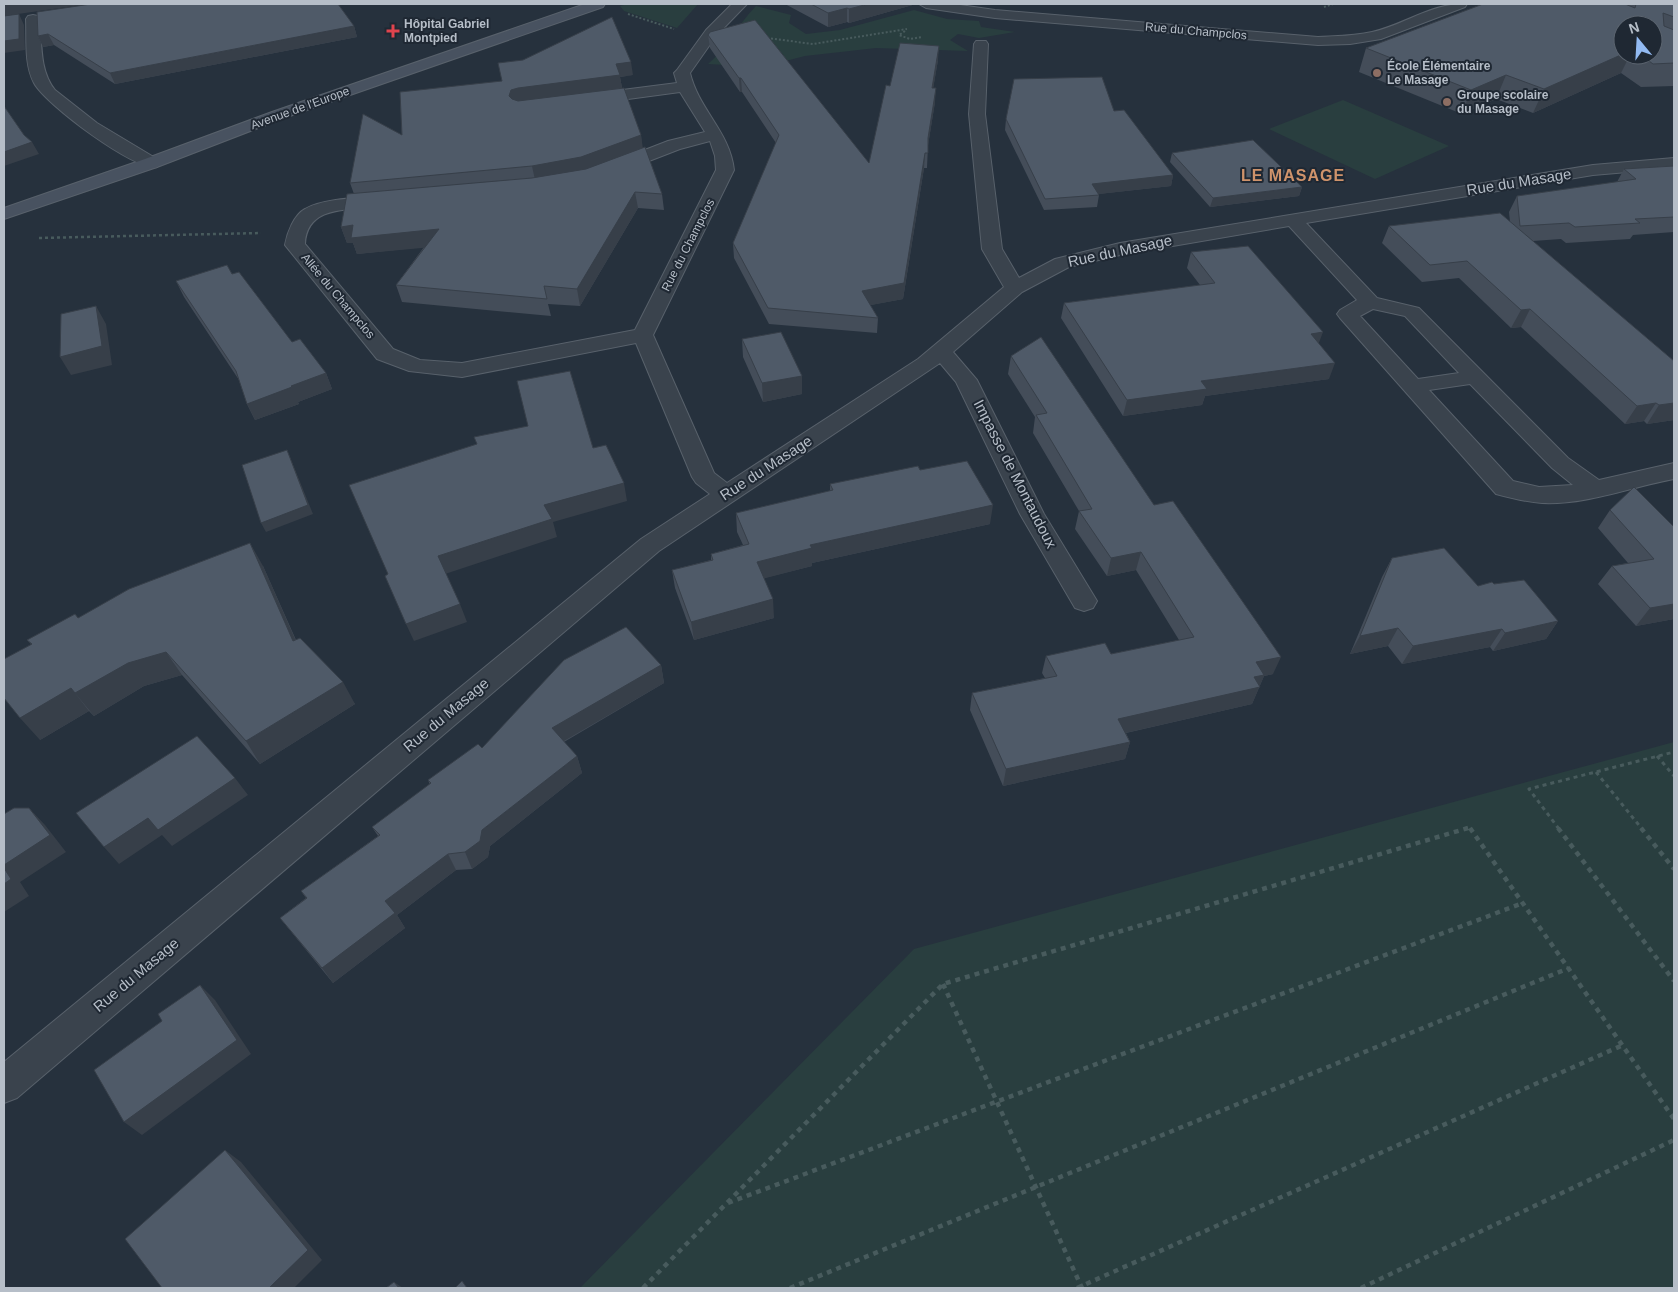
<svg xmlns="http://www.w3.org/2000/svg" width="1678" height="1292" viewBox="0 0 1678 1292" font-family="Helvetica,sans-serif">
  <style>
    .green { fill: #293e3f }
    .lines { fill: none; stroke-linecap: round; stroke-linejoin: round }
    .minor-casing { stroke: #58616b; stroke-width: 2 }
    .secondary-casing { stroke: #58616b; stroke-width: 2 }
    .path-far3 { stroke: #485b5d; stroke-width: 2; stroke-dasharray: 2 2; stroke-linecap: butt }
    .path-far2 { stroke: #485b5d; stroke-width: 2.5; stroke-dasharray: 3 3; stroke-linecap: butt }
    .path-far1 { stroke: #485b5d; stroke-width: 3; stroke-dasharray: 4 4; stroke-linecap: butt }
    .path { stroke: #485b5d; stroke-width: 4.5; stroke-dasharray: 5 5; stroke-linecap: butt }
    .minor { fill: #3a434d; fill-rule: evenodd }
    .secondary { fill: #485260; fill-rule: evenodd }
    .wall { fill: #444d59; fill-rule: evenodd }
    .shaded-wall { fill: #373f49 }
    .building { fill: #4f5a68; stroke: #373f49 }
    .health-dot { fill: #e0444e; stroke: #1f2833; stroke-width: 2 }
    .education-dot { fill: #8d6e63; stroke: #1f2833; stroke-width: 2 }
    .labels { text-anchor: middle; stroke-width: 4; stroke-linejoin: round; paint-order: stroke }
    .far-poi-label { font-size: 12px; font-weight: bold; fill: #b6bec8; stroke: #1f2833; text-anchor: start }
    .far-street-label { font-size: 12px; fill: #b6bec8; stroke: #1f2833 }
    .street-label { font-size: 15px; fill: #b6bec8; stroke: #1f2833 }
    .far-district-label { font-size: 16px; font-weight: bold; letter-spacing: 1px; fill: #cf936b; stroke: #1f2833 }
  </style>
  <rect width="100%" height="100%" fill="#26313d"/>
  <path class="green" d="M628 4H698L677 28 624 11 620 6Z
    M756 6 791 15 789 23 806 34 840 30 914 10 947 19 979 21 981 27 1015 32 979 38 958 34 950 40 968 51 876 48 805 56 762 67 708 64C727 48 738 24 756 6Z
    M1343 100 1449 146 1375 179 1269 129Z
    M1674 742V1288H580L914 949Z"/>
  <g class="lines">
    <g class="minor-casing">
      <path id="minor" d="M732 4H747L716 36 690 73C699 110 730 132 734 170L653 335 714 473 727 483 918 359 1004 287 982 249 969 114 974 44 976 41H986L988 44 985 114 1002 249 1019 278 1055 259 1120 243 1593 165 1674 158V168L1593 175 1306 223 1377 298 1419 308 1568 458 1599 480 1674 463V479C1630 487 1587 505 1542 503 1527 502 1511 498 1496 494L1340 318 1337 314 1340 310 1357 300 1289 226 1120 255 1069 267 1022 292 953 352 977 380 1044 514 1097 601 1093 608 1084 611 1075 608 1020 514 956 382 940 363 659 551 17 1098 4 1103V1062L641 539 710 494 696 483 692 477 636 343 462 377 409 371 377 359 285 245C287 233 294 215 305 209 324 198 361 198 382 196L388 197 391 201 388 205C358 212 307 201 305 244L393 349 420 360 462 363 635 330 716 170 715 156 710 141 680 149 618 173 612 174 606 173 603 169 606 165 668 141 705 132 680 92 591 104 585 102 583 99 585 96 591 94 677 83 674 73 677 70 706 30ZM1373 309 1405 316 1459 373 1418 379 1360 316ZM1470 384 1552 468 1573 485 1539 487 1513 481 1429 390Z
        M919 4H953L995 10 1318 37C1336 36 1354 36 1372 32 1404 25 1433 2 1467 4L1465 7 1381 39 1350 44 1318 45 995 18 926 8Z
        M33 15 38 16 40 19C42 43 39 70 55 90L97 123 157 159 160 163 157 167C136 172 45 104 34 83 24 64 27 40 26 19L28 16Z"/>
    </g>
    <g class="secondary-casing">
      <path id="secondary" d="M585 4H605L603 7 284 118 157 167 4 219V208L145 159 272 112Z"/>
    </g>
    <path class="path-far3" d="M1324 7 1333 4
      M628 14 674 29
      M905 31 899 35 910 39 922 37
      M767 38 813 44 907 29"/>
    <path class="path-far2" d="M39 238 261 233"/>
    <path class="path-far1" d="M1657 756 1674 776
      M1596 772 1642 829
      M1464 829 1470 827 1471 829
      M1559 829 1529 789 1674 752"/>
    <path class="path" d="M1470 828 1674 1119
      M1558 828 1674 981
      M1641 828 1674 869
      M943 984 1082 1288
      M728 1203 1523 903
      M643 1288 943 984 1468 828
      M790 1288 1569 968
      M1077 1288 1623 1045
      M1361 1288 1674 1140"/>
    <use href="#minor" class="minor"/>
    <use href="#secondary" class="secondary"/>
  </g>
  <path class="wall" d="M91 4 354 26 357 37 115 84 54 45 43 47 38 36Z
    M785 4H916L849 23 847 22 828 27Z
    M1483 4H1674V86L1641 87 1621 73 1533 113 1496 99 1462 114 1359 72 1366 48ZM1653 25V55H1623Z
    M708 35 869 163 890 86 938 60 933 88 935 102 928 145 927 168H924L903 299 870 305 878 318 877 333 769 324 734 258 733 243 776 143 742 92H740L710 48Z
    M633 75 620 77 622 88 641 135 642 148 662 194 664 210 638 208 580 306 548 304 551 316 402 302 396 285 424 247 357 254 353 243H347L341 227 354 194 350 183 402 135 400 92Z
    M1114 111 1173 175 1171 186 1098 194 1099 195 1097 207 1044 210 1005 130 1006 119Z
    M1172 153 1302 187 1299 196 1210 207 1170 162Z
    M1674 166V232L1633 235 1630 239 1566 243 1561 239 1533 241 1674 361V420L1647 424 1644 421 1625 424 1521 327 1511 328 1459 278 1422 282 1382 243 1389 226 1510 222 1509 212 1517 196 1617 182 1624 169Z
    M1191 252 1319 344 1329 379 1205 396 1202 405 1123 416 1061 318 1064 303 1200 285 1187 268Z
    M232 274 292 342 326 373 332 389 298 402 299 404 255 420 247 404 239 380 184 297 176 281Z
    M742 339 802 376V394L763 402 743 357Z
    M1011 356 1154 505 1273 674 1264 676 1252 704 1126 733 1130 742 1125 759 1003 786 970 710 972 693 1045 678 1042 673 1046 656 1111 654 1179 640 1136 570 1107 576 1075 529 1079 511 1033 433 1035 417 1008 374Z
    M920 470 990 524 812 563V566L764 578 774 618 694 640 675 588 672 570 711 560V554L743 545 737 532 736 513 830 491V484Z
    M1610 510 1674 527V619L1636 626 1598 584 1612 566 1628 563 1598 528Z
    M1392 558 1478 586 1494 584 1558 621 1546 639 1493 651 1490 647 1402 664 1388 646 1350 654 1382 577Z
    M263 566 296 640 355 704 260 764 182 675 144 686 94 716 89 711 40 740 31 644 27 640Z
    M661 665 664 683 564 742 577 756 582 773 490 846 488 857 472 869 456 870 397 915 405 928 333 983 280 918 306 898 301 891 378 836 372 827 430 785 428 780 482 748Z"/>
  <path class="shaded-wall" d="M10 4H88L4 16V5Z
    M868 4H916L849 23V9Z
    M847 8V22L828 27V13Z
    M19 14 24 25 25 50 4 53V41Z
    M354 26 357 37 115 84 110 73Z
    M48 34 54 45 43 47 38 36Z
    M939 46 938 60 931 102 932 88Z
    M1623 54V55H1630L1621 73 1533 113 1544 89Z
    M631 62 633 75 620 77 622 88 513 104 509 96 511 90 518 88 616 64Z
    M1506 75 1496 99 1462 114 1471 90Z
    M739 78H741L742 92H740Z
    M936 88 935 102 927 152 928 138Z
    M641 135 643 149 583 171 535 180 532 166Z
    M32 142 39 154 4 166V152Z
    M925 153 924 168 903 299 861 307 862 291Z
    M1173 175 1171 186 1090 195 1092 184Z
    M1302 187 1299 196 1210 207 1213 198Z
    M635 192 638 208 580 306 577 289Z
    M353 225 439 229 443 246 357 254 353 243H347L341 227Z
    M96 306 106 324 112 365 71 375 60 357Z
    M1530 309 1521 327 1511 328 1521 310Z
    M1323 332 1317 348 1311 334Z
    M1335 363 1329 379 1205 396 1202 405 1123 416 1127 400 1201 381Z
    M326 373 332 389 298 402 299 404 255 420 247 404 291 386Z
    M802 376V394L763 402 762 383Z
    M1656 403 1644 421 1625 424 1637 406Z
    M1674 403V420L1647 424 1659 405Z
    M287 450 313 514 266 532 261 523Z
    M624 483 627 501 553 522 557 537 445 574 438 556 544 505Z
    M993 505 990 524 812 563V566L758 580 757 562 810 545Z
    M250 543 263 566 306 664 293 641Z
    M1141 552 1136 570 1107 576 1111 558Z
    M773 599 774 618 694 640 691 622Z
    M460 604 467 622 414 641 406 624Z
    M1674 604V619L1636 626 1650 608Z
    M1558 621 1546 639 1493 651 1505 633Z
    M1398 628 1388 646 1350 654 1360 636Z
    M1502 629 1490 647 1402 664 1413 646Z
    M166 652 182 675 144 686 94 716 75 693 128 663Z
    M1281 657 1273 674 1264 676 1252 704 1112 736 1118 719 1256 662Z
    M661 665 664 683 557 745 552 728Z
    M343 682 355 704 260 764 246 741Z
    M71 688 89 711 40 740 20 718Z
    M1130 742 1125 759 1003 786 1006 769Z
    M577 756 582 773 490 846 488 857 472 869 465 852 482 830Z
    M235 778 248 795 172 846 162 835 119 864 104 847 148 818Z
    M29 808 45 825 66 852 20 882 29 896 4 912V865Z
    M448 854 456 870 397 915 405 928 333 983 322 968 385 901Z
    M200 985 215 1000 251 1054 142 1135 124 1122Z
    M225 1150 241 1162 322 1260 294 1288H269Z
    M394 1282 403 1288H399Z"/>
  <path class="building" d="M91 4H338L354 26 110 73 48 34 38 36 37 12Z
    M811 4H868L849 9 847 8 828 13Z
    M1483 4H1625L1635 8 1636 4H1674V17L1663 13 1664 26 1674 30V63L1653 64 1641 55H1653V25H1623V54L1544 89 1506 75 1471 90 1366 48Z
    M19 14V39L4 41V16Z
    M612 17 631 62 616 64 620 75 518 88 511 90 509 96 512 99 518 101 624 88 641 135 581 157 532 166 350 183 363 114 402 135 400 92 502 81 498 63 523 60Z
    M755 20 869 163 886 85 890 86 900 43 939 46 932 88H936L928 138V153H925L904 283 862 291 878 318 768 308 733 243 779 135 741 78H739L708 35 710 32Z
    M1102 77 1114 111 1124 110 1173 175 1092 184 1099 195 1045 199 1006 119 1014 79Z
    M4 106 24 135 32 142 4 152Z
    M1253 140 1302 187 1213 198 1172 153Z
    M645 147 662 194 635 192 577 289 544 286 547 299 396 285 439 229 351 238 353 225 341 227 347 194 532 178 586 169Z
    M1674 166V217L1635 219 1640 223 1575 227 1569 223 1520 226 1517 196 1636 179 1624 169Z
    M1500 213 1674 361V403L1659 405 1656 403 1637 406 1530 309 1521 310 1467 261 1430 265 1389 226Z
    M1248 246 1323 332 1311 334 1335 363 1201 381 1207 389 1127 400 1064 303 1215 283 1191 252Z
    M227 265 232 274 239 272 292 342 300 339 326 373 291 386 292 387 247 404 236 371 176 281Z
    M96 306 102 346 60 357 61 314Z
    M781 332 802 376 762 383 742 339Z
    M1041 337 1154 505 1173 501 1281 657 1256 662 1264 675 1254 677 1260 687 1118 719 1130 742 1006 769 972 693 1057 676 1046 656 1105 643 1111 654 1194 637 1141 552 1111 558 1079 511 1092 509 1036 415 1047 413 1011 356Z
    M570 371 593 448 606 445 624 483 544 505 552 519 438 556 460 604 406 624 385 576 388 574 349 485 477 444 474 437 528 426 517 381Z
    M287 450 308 505 261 523 242 465Z
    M967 461 993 505 810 545 812 548 757 562 773 599 691 622 672 570 713 560 711 554 749 544 736 513 833 490 830 484 918 466 920 470Z
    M1634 487 1674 527V604L1650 608 1612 566 1654 559 1610 510Z
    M250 543 293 641 300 638 343 682 246 741 166 652 128 663 75 693 71 688 20 718 4 698V659L32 644 27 640 75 614 78 618 129 589Z
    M1444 548 1478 586 1492 582 1494 584 1524 580 1558 621 1505 633 1502 629 1413 646 1398 628 1360 636 1392 558Z
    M626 627 661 665 552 728 577 756 482 830 480 841 465 852 448 854 385 901 395 913 322 968 280 918 307 898 301 891 380 835 372 827 431 783 428 780 478 744 482 748 564 660Z
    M197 736 235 778 158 830 148 818 104 847 76 813Z
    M14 808H29L50 835 4 865V814Z
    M4 868 11 879 4 884Z
    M200 985 237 1040 124 1122 94 1070 162 1021 158 1014Z
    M225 1150 308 1250 269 1288H162L125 1239Z
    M462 1281 467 1288H455Z
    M394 1282 399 1288H386Z"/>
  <path class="health-dot" d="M390.5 23.5h5v5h5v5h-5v5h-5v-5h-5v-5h5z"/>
  <g class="education-dot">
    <circle cx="1377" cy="73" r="5"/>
    <circle cx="1447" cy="102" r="5"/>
  </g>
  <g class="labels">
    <g class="far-poi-label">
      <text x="404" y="28">Hôpital Gabriel<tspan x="404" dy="14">Montpied</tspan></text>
      <text x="1387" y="70">École Élémentaire<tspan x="1387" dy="14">Le Masage</tspan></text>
      <text x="1457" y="99">Groupe scolaire<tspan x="1457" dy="14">du Masage</tspan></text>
    </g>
    <g class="far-street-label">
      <text transform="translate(1196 31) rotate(5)" y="4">Rue du Champclos</text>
      <text transform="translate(300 108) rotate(-20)" y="4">Avenue de l'Europe</text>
      <text transform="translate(688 245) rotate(-63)" y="4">Rue du Champclos</text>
      <text transform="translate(338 296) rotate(50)" y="4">Allée du Champclos</text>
    </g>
    <g class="street-label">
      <text transform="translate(1519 182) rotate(-9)" y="5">Rue du Masage</text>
      <text transform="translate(1120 251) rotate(-12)" y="5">Rue du Masage</text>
      <text transform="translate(766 468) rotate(-33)" y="5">Rue du Masage</text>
      <text transform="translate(1015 474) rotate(63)" y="5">Impasse de Montaudoux</text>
      <text transform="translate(446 715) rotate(-40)" y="5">Rue du Masage</text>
      <text transform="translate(136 975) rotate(-40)" y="5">Rue du Masage</text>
    </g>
    <g class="far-district-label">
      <text x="1293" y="181">LE MASAGE</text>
    </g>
  </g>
  <rect width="1678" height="1292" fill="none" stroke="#b6bec8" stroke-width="10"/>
  <g transform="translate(1638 40) rotate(342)"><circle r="24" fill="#1f2833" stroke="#5b646f"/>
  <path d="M0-4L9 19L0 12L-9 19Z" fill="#92baf2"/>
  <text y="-8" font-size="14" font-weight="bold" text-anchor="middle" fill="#b6bec8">N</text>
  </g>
</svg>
